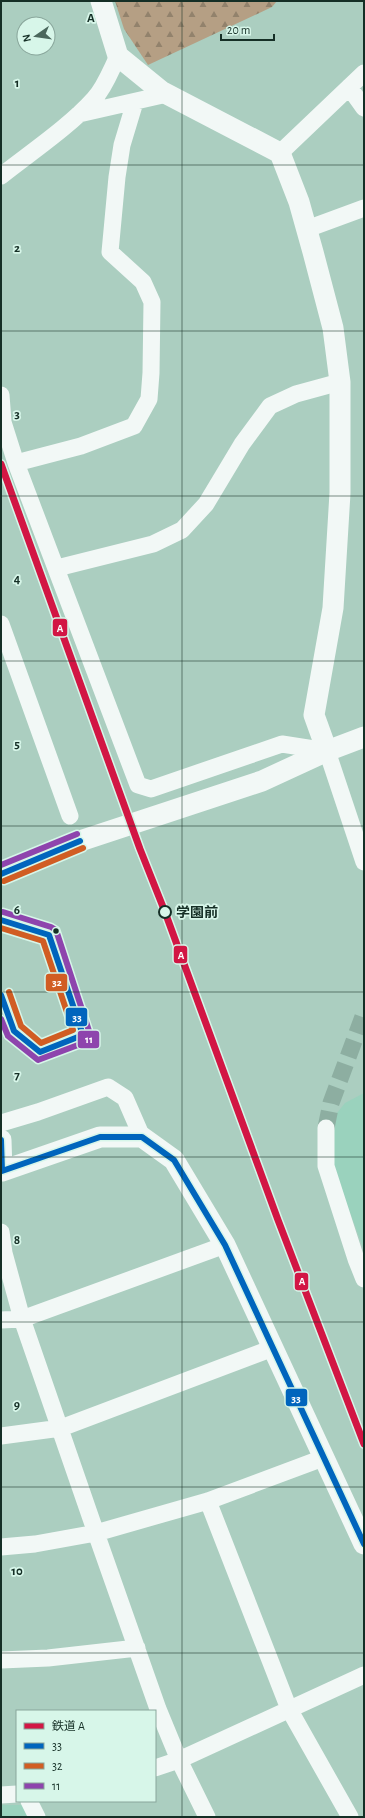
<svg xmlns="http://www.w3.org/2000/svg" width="365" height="1818" viewBox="0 0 365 1818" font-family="'Alegreya Sans','Noto Sans JP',sans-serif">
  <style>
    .built { fill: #9ad2bd }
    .forest { fill: url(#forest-firs) }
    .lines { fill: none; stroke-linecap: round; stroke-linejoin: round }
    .minor-tunnel { stroke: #8daea1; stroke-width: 17; stroke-dasharray: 17 8; stroke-linecap: butt }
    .minor { stroke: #f2f8f6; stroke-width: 17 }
    .tertiary { stroke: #f2f8f6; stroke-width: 21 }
    .bus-1-casing { stroke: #d7f6e9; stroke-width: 9 }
    .bus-2-casing { stroke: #d7f6e9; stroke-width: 9 }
    .bus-3-casing { stroke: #d7f6e9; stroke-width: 9 }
    .bus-1 { stroke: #0065bd; stroke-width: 6 }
    .bus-2 { stroke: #d15d23; stroke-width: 6 }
    .bus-3 { stroke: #8e44ad; stroke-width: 6 }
    .rail-1-casing { stroke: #d7f6e9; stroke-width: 10 }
    .rail-1 { stroke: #d21644; stroke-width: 7 }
    .grid { fill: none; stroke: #152f26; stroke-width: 1; stroke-opacity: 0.55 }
    .stop-dot { fill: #d7f6e9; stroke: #152f26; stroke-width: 2 }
    .bus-dot { fill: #152f26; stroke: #d7f6e9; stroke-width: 1.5 }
    .labels { text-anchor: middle; stroke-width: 3.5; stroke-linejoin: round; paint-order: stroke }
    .stop-label { font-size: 14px; font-weight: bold; fill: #152f26; stroke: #d7f6e9; text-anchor: start }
    .grid-label { font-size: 13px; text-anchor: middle; font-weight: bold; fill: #152f26; stroke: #d7f6e9; stroke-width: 3.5; stroke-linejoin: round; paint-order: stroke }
    .line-badge { stroke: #d7f6e9; stroke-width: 1.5 }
    .badge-label { font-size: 11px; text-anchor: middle; font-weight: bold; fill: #fff }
  </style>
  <defs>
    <pattern id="forest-firs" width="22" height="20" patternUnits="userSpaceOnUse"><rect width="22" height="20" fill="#b59f84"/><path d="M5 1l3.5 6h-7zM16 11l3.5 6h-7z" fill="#92826c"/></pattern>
  </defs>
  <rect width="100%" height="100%" fill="#abcec0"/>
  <path class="built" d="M364 1093V1250L333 1167 330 1143 337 1113 345 1103Z
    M1 1805H23L29 1817H1Z"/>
  <path class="forest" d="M115 1H277L272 7 148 65 124 29Z"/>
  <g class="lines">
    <path class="minor-tunnel" d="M326 1128 331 1103 364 1014"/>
    <path class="minor" d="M349 87 364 108
      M79 114 167 94
      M280 153 364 73
      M1 176C30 153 70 126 94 99 105 87 111 70 118 56
      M307 229 364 208
      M1 395 3 422 16 463 138 785 151 789 282 744 327 751 364 862
      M16 463 81 446 134 426 149 399 151 373 152 302 143 282 110 252 117 177 122 145 135 102
      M57 568 153 544 182 530 206 504 242 444 270 406 296 394 340 382
      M1 624 70 816
      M1 1123 38 1112 108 1087 125 1098 142 1137
      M326 1128V1166L356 1259 364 1279
      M1 1232 4 1253 22 1319 96 1533 158 1709 179 1760 207 1817
      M1 1320 22 1319 225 1245
      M1 1436 61 1428 273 1348
      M208 1501 289 1709 350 1817
      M1 1547 35 1544 96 1533 208 1501 323 1458
      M1 1660 48 1658 137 1648
      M155 1768 179 1760 364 1675
      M1 1795 17 1794
      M29 1801 37 1817"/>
    <path class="tertiary" d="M101 1 118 56 161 91 280 153 299 202 313 252 333 328 340 382V493L333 608 314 715 327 751
      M1 874 80 841 262 781 327 751 364 737
      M1 1140 2 1171 100 1137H142L174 1160 225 1245 364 1544"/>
    <g class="bus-1-casing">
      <path id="bus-1" d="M1 874 80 841
        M1 920 49 935 83 1035 40 1052 14 1031 1 995
        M1 1140 2 1171 100 1137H142L174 1160 225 1245 364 1544"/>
    </g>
    <g class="bus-2-casing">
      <path id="bus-2" d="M4 881 83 848
        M1 928 43 941 73 1030 41 1043 21 1026 9 992"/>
    </g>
    <g class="bus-3-casing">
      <path id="bus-3" d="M1 865 77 834
        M1 1019 8 1036 38 1060 86 1042 91 1037 56 930 51 927 3 912"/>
    </g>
    <use href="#bus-1" class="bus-1"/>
    <use href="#bus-2" class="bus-2"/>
    <use href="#bus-3" class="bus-3"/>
    <g class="rail-1-casing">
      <path id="rail-1" d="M1 464 140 849 165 912 278 1220 364 1444"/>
    </g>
    <use href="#rail-1" class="rail-1"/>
  </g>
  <path class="grid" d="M182 1V1817M1 165H364M1 331H364M1 496H364M1 661H364M1 826H364M1 992H364M1 1157H364M1 1322H364M1 1487H364M1 1653H364"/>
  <circle class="stop-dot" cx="165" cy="912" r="6"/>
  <circle class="bus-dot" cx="56" cy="931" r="3.5"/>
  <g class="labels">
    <g class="stop-label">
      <text x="176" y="917">学園前</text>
    </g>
  </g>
  <g class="grid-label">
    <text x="91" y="22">A</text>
    <text x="17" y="87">1</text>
    <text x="17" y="252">2</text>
    <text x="17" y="418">3</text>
    <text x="17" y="583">4</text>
    <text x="17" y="748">5</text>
    <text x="17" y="914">6</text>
    <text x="17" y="1079">7</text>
    <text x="17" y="1244">8</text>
    <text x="17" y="1409">9</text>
    <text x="17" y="1575">10</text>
  </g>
  <g class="line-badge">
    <rect x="52" y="618" width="16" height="19" rx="4" fill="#d21644"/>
    <rect x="173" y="945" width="15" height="19" rx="4" fill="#d21644"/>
    <rect x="45" y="973" width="23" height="19" rx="4" fill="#d15d23"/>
    <rect x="65" y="1007" width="23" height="20" rx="4" fill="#0065bd"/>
    <rect x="77" y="1030" width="23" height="19" rx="4" fill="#8e44ad"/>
    <rect x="294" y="1272" width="15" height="19" rx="4" fill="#d21644"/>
    <rect x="285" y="1388" width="23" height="19" rx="4" fill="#0065bd"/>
  </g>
  <g class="badge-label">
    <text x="60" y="632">A</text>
    <text x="181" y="959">A</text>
    <text x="57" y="986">32</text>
    <text x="77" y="1021">33</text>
    <text x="89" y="1043">11</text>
    <text x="302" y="1285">A</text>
    <text x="296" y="1402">33</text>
  </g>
  <rect width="365" height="1818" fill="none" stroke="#152f26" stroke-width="4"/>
  <rect x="16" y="1710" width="140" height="92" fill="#d7f6e9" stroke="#89a69b"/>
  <rect x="24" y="1723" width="20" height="6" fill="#d21644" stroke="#89a69b"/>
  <text x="52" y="1730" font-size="12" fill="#152f26">鉄道 A</text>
  <rect x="24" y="1743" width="20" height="6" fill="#0065bd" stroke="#89a69b"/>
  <text x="52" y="1750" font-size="12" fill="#152f26">33</text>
  <rect x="24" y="1763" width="20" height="6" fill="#d15d23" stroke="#89a69b"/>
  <text x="52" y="1770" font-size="12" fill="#152f26">32</text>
  <rect x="24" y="1783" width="20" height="6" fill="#8e44ad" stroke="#89a69b"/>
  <text x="52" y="1790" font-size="12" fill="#152f26">11</text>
  <g transform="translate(36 36) rotate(257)"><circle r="19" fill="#d7f6e9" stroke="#89a69b"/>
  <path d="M0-3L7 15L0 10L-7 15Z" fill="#4a675c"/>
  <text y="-6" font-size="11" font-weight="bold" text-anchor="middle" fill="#152f26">N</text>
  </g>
  <path d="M221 34v6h53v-6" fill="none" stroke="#152f26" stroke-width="2"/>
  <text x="227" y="34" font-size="12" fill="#152f26" stroke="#d7f6e9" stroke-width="3" paint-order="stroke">20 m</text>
</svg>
